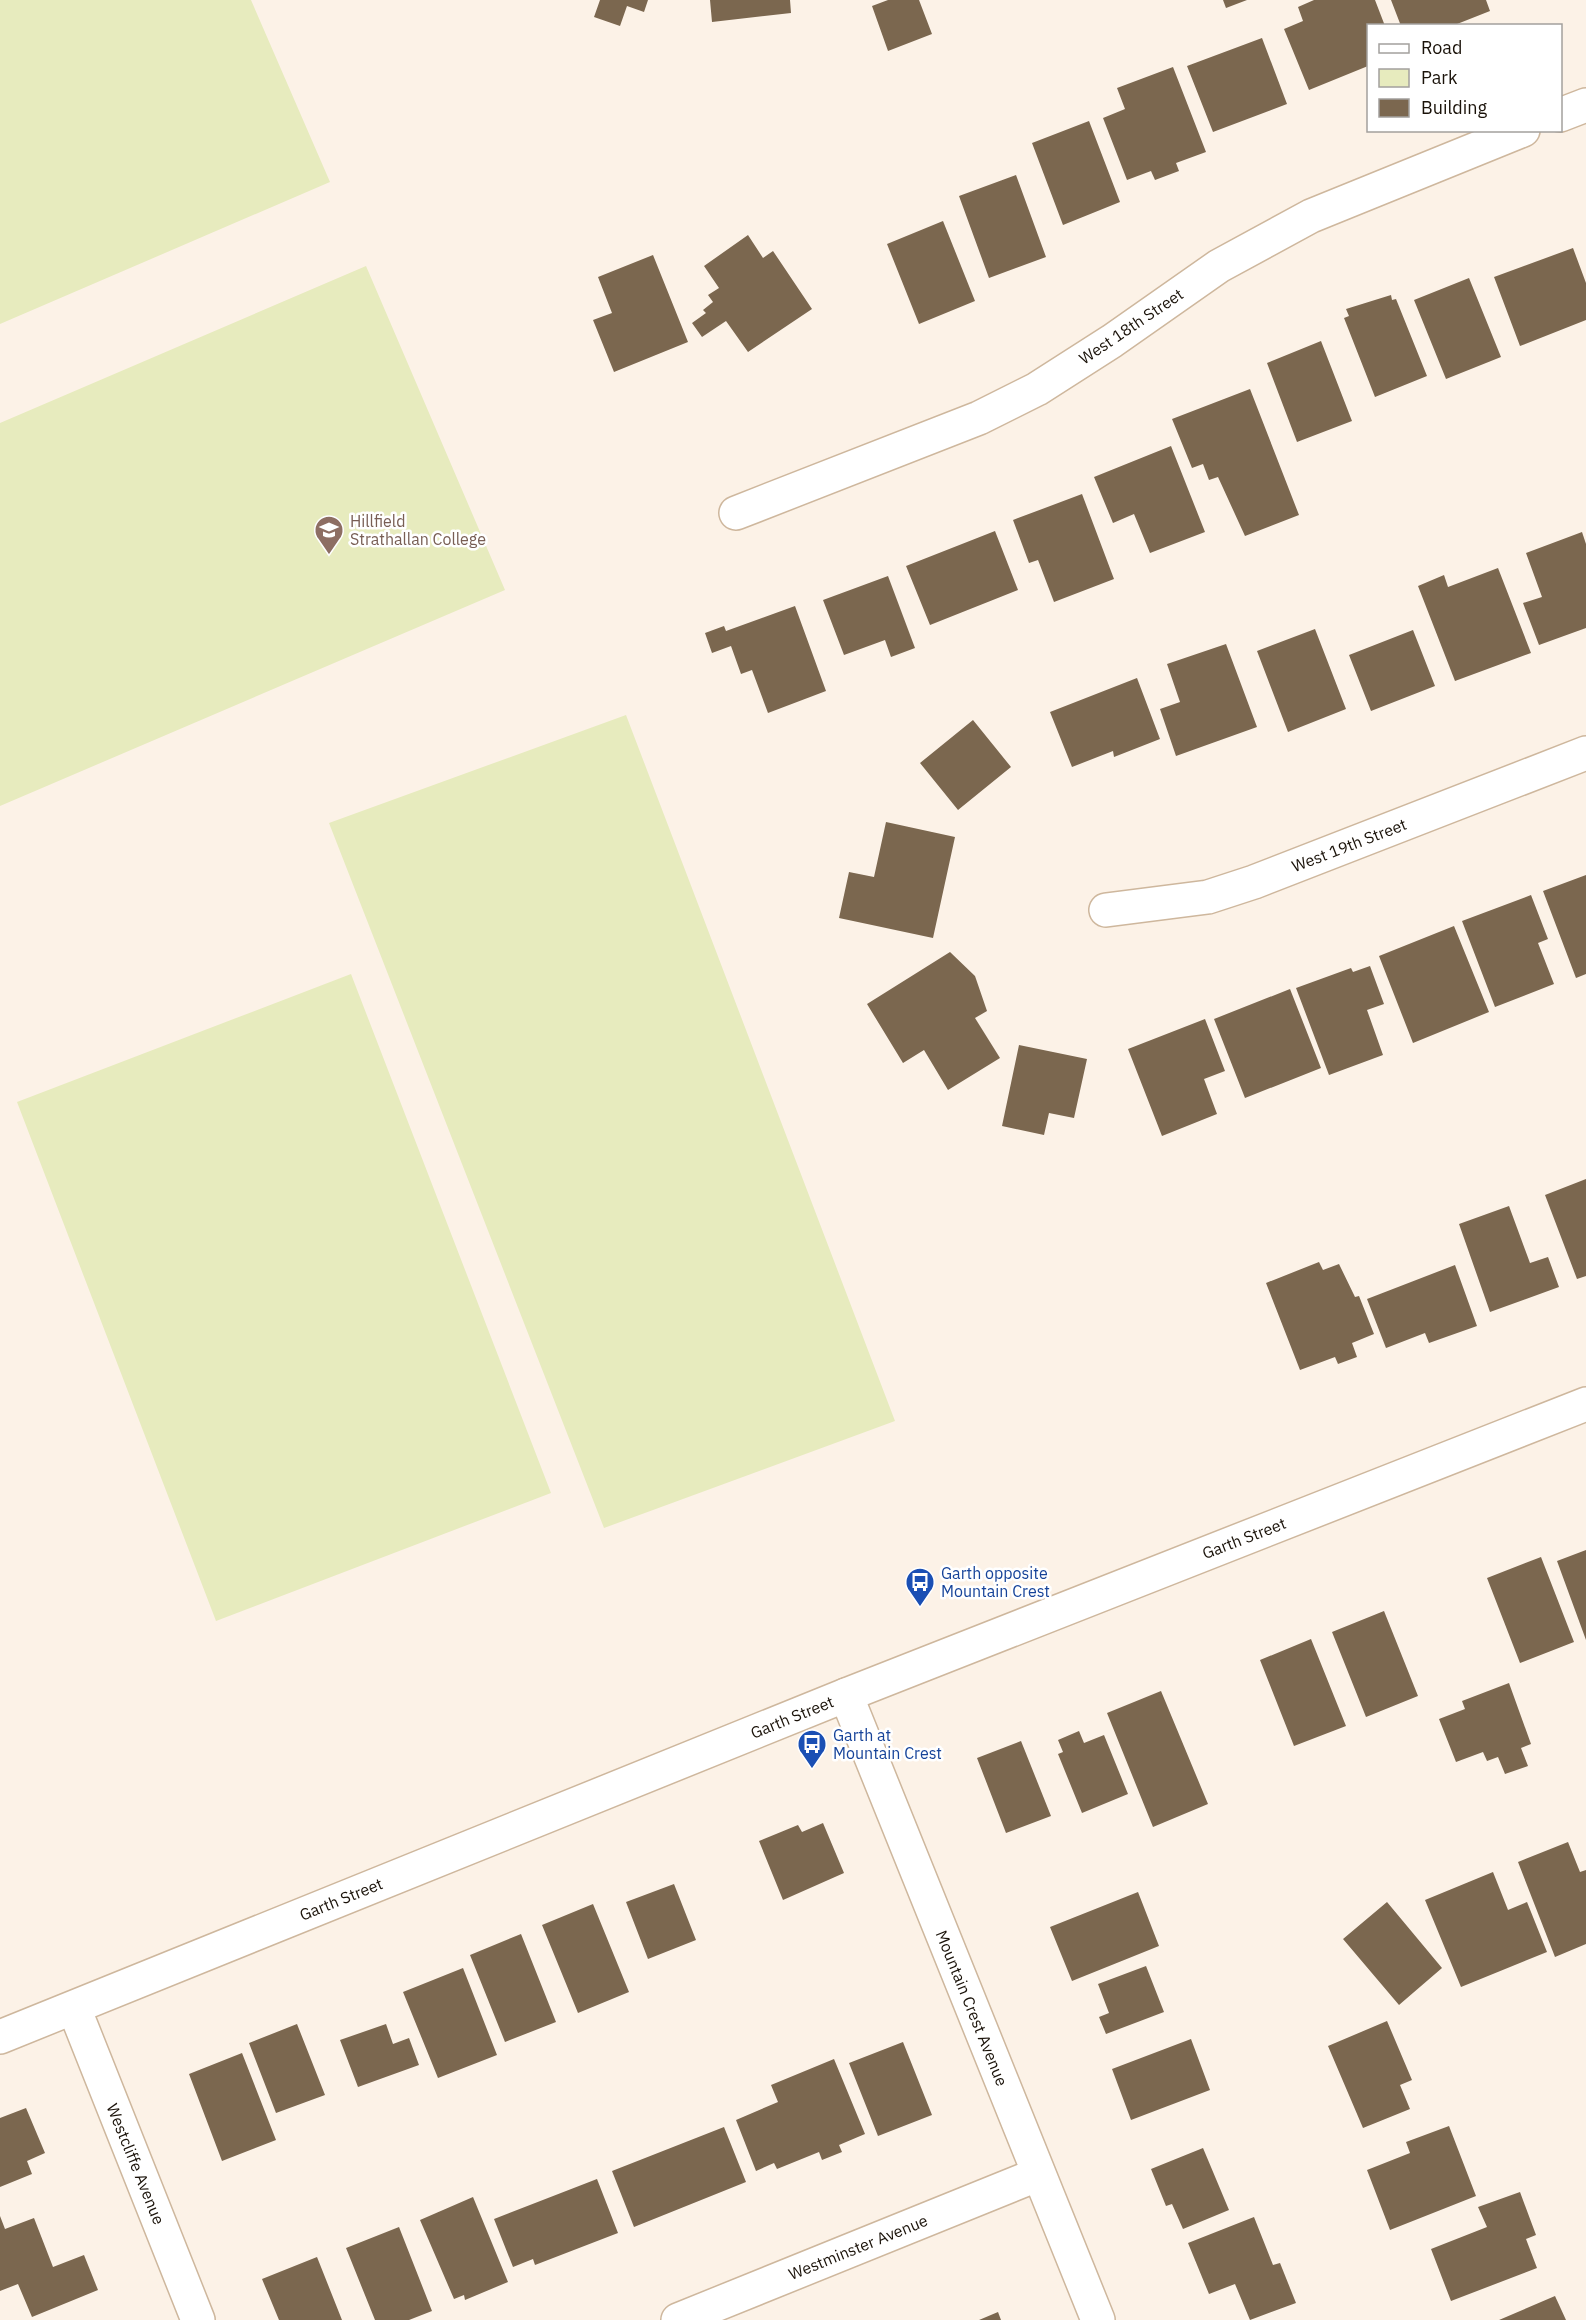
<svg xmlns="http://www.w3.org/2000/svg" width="1586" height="2320" viewBox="0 0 1586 2320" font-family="'IBM Plex Sans',sans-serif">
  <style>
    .green { fill: #e7ebbe }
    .building { fill: #7b674f }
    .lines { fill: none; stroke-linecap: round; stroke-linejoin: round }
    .street-casing { stroke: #ceb79d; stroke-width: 36 }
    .secondary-casing { stroke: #ceb79d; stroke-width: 36 }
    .street { stroke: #fff; stroke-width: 33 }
    .secondary { stroke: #fff; stroke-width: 33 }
    .labels { text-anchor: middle; stroke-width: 5; stroke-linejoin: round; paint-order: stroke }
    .street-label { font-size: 16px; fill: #1a1209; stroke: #fff }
    .education-label { font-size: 16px; fill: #785e54; stroke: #fff; text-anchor: start }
    .transit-label { font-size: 16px; fill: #164399; stroke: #fff; text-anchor: start }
  </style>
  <rect width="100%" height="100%" fill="#fcf2e7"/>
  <path class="green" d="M0 0H251L330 182 0 324Z
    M366 266 505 590 0 806V423Z
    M626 715 895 1421 604 1528 329 823Z
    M351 974 551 1493 216 1621 17 1102Z"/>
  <path class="building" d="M600 0H648L644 12 627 6 620 26 594 17Z
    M710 0H790L791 13 712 22Z
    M888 0H919L932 34 888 51 872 6Z
    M1223 0H1247L1226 8Z
    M1314 0H1375L1385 26H1368V66L1309 90 1284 29 1303 21 1298 7Z
    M1391 0H1486L1490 11 1452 26H1401Z
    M1262 38 1287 104 1213 132 1187 66Z
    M1173 67 1206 152 1176 163 1179 171 1155 180 1151 171 1127 180 1103 118 1125 109 1117 88Z
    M1089 121 1120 202 1063 225 1032 143Z
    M1016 175 1046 257 989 278 959 196Z
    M943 221 975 301 919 324 887 244Z
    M748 235 763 258 773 251 812 309 748 352 726 321 702 337 692 323 706 313 703 310 713 302 708 295 719 288 704 266Z
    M1573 248 1586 283V320L1520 346 1494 277Z
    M653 255 688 342 614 372 593 320 612 313 598 277Z
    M1469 278 1501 357 1446 379 1414 300Z
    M1391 295 1392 300 1396 299 1427 376 1375 397 1344 318 1349 316 1346 309Z
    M1321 341 1352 421 1297 442 1267 363Z
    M1250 389 1299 515 1245 536 1218 477 1209 480 1203 464 1192 468 1172 419Z
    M1171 446 1205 532 1150 553 1134 514 1113 523 1094 477Z
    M1082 494 1114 579 1054 602 1038 560 1029 563 1013 520Z
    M995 531 1018 590 930 625 906 566Z
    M1582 532 1586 544V628L1539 645 1523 603 1542 597 1526 553Z
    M1498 568 1531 653 1455 681 1418 586 1444 575 1448 587Z
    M888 576 915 648 891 657 885 640 844 655 823 600Z
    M795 606 826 691 768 713 752 670 741 674 731 646 712 653 705 633 724 626 726 631Z
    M1315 629 1346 709 1288 732 1257 651Z
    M1413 630 1435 686 1371 711 1349 655Z
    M1226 644 1257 727 1176 756 1160 709 1180 702 1167 664Z
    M1137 678 1160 739 1114 757 1113 751 1072 767 1050 712Z
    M973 720 1011 767 958 810 920 763Z
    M886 822 955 837 933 938 839 918 849 872 874 877Z
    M1586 875V974L1576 978 1543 891Z
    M1531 895 1548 939 1538 943 1554 984 1495 1007 1462 921Z
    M1454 926 1489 1012 1413 1043 1379 956Z
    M950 952 975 976 987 1011 975 1018 1000 1058 948 1090 924 1050 903 1063 867 1004Z
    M1370 966 1384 1004 1367 1010 1383 1055 1329 1075 1296 988 1351 968 1353 972Z
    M1290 989 1321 1068 1245 1098 1214 1019Z
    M1205 1019 1225 1071 1204 1079 1217 1114 1162 1136 1128 1049Z
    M1019 1045 1087 1059 1074 1118 1049 1113 1044 1135 1002 1126Z
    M1586 1179V1276L1577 1279 1545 1195Z
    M1509 1206 1530 1263 1548 1257 1559 1287 1490 1312 1459 1224Z
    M1319 1262 1323 1270 1339 1264 1355 1297 1359 1296 1374 1334 1352 1343 1357 1357 1338 1364 1335 1357 1300 1370 1266 1283Z
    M1455 1265 1477 1326 1429 1343 1425 1333 1386 1348 1367 1299Z
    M1586 1550V1640L1557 1561Z
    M1541 1557 1574 1642 1520 1663 1487 1578Z
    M1384 1611 1418 1696 1366 1717 1332 1632Z
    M1311 1639 1346 1726 1294 1746 1260 1660Z
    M1509 1683 1531 1744 1521 1748 1528 1766 1505 1774 1498 1757 1487 1761 1483 1752 1456 1762 1439 1719 1465 1709 1462 1701Z
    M1161 1691 1208 1804 1153 1827 1107 1713Z
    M1079 1731 1084 1743 1104 1735 1128 1794 1082 1813 1058 1754 1063 1752 1058 1740Z
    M1021 1741 1051 1816 1006 1833 977 1758Z
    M823 1823 844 1873 783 1900 759 1841 798 1825 802 1832Z
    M1568 1842 1580 1872 1586 1870V1944L1555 1957 1518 1862Z
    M1493 1872 1508 1910 1527 1902 1547 1952 1461 1987 1425 1900Z
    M674 1884 696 1940 648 1959 626 1902Z
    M1138 1892 1159 1946 1072 1981 1050 1927Z
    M1387 1902 1442 1968 1399 2005 1343 1939Z
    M593 1904 629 1992 578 2013 542 1925Z
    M521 1934 556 2022 505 2042 470 1955Z
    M1146 1966 1164 2012 1106 2034 1099 2017 1109 2013 1098 1984Z
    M463 1968 497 2055 438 2078 403 1992Z
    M1387 2021 1412 2080 1400 2085 1410 2109 1363 2128 1328 2046Z
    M297 2024 325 2095 276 2113 249 2043Z
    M386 2024 393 2044 409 2038 419 2065 358 2087 340 2040Z
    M1191 2039 1210 2090 1131 2120 1112 2069Z
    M903 2042 932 2115 878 2136 849 2063Z
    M242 2053 276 2140 222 2161 189 2074Z
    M834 2059 865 2134 839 2145 842 2152 822 2160 819 2152 777 2169 774 2163 756 2171 736 2120 778 2102 771 2085Z
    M26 2108 45 2153 27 2161 32 2174 0 2187V2118Z
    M1449 2126 1476 2196 1390 2230 1367 2170 1410 2153 1406 2142Z
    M724 2127 746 2182 634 2227 612 2171Z
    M1203 2148 1229 2210 1183 2229 1172 2204 1166 2206 1151 2169Z
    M597 2179 618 2233 535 2265 533 2259 513 2267 494 2219Z
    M1520 2192 1536 2235 1526 2239 1537 2268 1451 2301 1431 2249 1487 2227 1478 2207Z
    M473 2197 508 2282 465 2300 464 2295 454 2299 420 2220Z
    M0 2216 5 2229 34 2218 53 2267 84 2255 98 2290 32 2317 18 2284 0 2291Z
    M1254 2217 1273 2265 1280 2263 1296 2303 1250 2320 1235 2284 1209 2294 1188 2243Z
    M399 2227 432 2311 409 2320H375L346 2248Z
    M317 2257 342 2320H279L262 2279Z
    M1555 2296 1566 2320H1499Z
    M998 2312 1001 2320H979Z"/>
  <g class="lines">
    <g class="street-casing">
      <path id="street" d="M1560 115 1586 105
        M736 513 979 418 1037 389 1112 341 1219 266 1311 216 1523 130
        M1106 910 1208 897 1254 882 1586 753
        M846 1695 1098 2320
        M74 2008 198 2320
        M678 2320 1039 2174"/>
    </g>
    <g class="secondary-casing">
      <path id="secondary" d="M0 2037 846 1695 1586 1404"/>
    </g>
    <use href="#street" class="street"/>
    <use href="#secondary" class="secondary"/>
  </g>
  <defs>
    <g id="school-pin" transform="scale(1.5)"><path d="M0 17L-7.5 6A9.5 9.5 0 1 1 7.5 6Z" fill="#8d6e63" stroke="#fff"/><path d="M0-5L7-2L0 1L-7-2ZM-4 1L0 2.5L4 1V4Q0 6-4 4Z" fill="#fff"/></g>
    <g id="bus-pin" transform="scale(1.5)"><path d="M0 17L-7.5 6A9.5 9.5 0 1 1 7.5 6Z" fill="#1a4fb4" stroke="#fff"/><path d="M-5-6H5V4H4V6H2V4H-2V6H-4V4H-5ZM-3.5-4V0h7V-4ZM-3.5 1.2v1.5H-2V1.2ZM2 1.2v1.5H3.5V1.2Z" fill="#fff"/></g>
  </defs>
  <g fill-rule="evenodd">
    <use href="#school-pin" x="329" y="530"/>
    <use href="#bus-pin" x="920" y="1582"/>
    <use href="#bus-pin" x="812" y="1744"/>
  </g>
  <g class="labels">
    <g class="street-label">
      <text transform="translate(1131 326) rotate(-34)" y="6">West 18th Street</text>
      <text transform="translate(1349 845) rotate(-21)" y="6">West 19th Street</text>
      <text transform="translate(1244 1538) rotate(-21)" y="6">Garth Street</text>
      <text transform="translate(792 1717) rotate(-22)" y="6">Garth Street</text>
      <text transform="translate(341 1899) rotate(-22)" y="6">Garth Street</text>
      <text transform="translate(972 2008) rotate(68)" y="6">Mountain Crest Avenue</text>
      <text transform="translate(136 2164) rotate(68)" y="6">Westcliffe Avenue</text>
      <text transform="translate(858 2247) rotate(-22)" y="6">Westminster Avenue</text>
    </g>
    <g class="education-label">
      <text x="350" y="527">Hillfield<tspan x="350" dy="18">Strathallan College</tspan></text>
    </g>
    <g class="transit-label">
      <text x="941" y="1579">Garth opposite<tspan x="941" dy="18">Mountain Crest</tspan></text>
      <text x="833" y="1741">Garth at<tspan x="833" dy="18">Mountain Crest</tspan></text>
    </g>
  </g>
  <rect x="1367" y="24" width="195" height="108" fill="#ffffff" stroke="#a3a09d" stroke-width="1.5"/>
  <rect x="1379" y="44" width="30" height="9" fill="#ffffff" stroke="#a3a09d" stroke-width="1.5"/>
  <text x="1421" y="54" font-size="18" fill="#1a1209">Road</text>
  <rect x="1379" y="69" width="30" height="18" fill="#e7ebbe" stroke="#a3a09d" stroke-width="1.5"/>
  <text x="1421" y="84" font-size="18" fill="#1a1209">Park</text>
  <rect x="1379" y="99" width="30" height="18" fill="#7b674f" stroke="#a3a09d" stroke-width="1.5"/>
  <text x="1421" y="114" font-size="18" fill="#1a1209">Building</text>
</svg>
